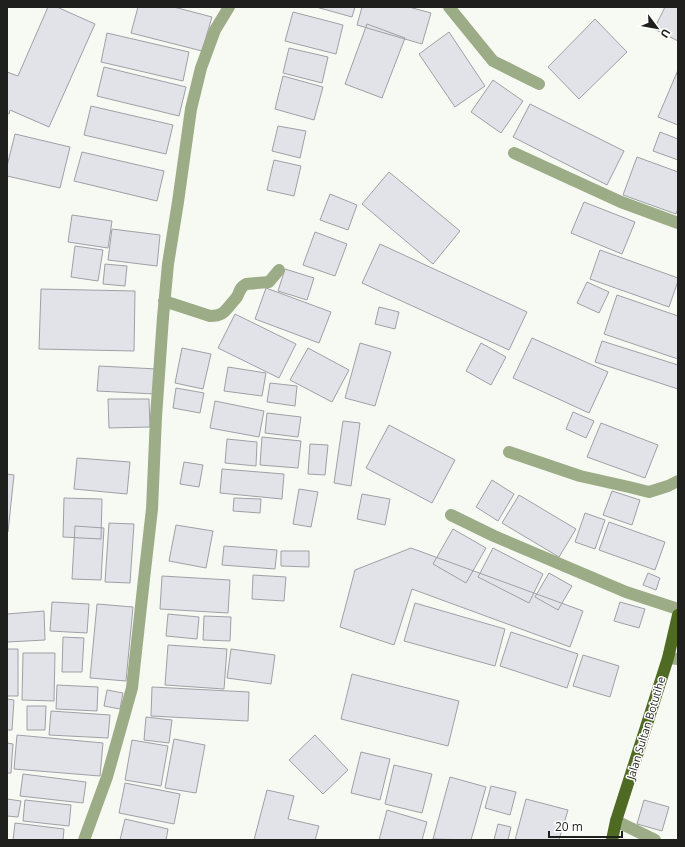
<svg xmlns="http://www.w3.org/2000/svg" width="685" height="847" viewBox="0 0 685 847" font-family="'Open Sans',sans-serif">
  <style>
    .building { fill: #e1e3e9; stroke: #9ea0a6 }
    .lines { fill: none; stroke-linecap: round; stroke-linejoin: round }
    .minor { stroke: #9bac86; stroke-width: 12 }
    .major { stroke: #4f6a22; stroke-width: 12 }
    .labels { text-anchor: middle; stroke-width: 3; stroke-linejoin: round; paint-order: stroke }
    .street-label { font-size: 11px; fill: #1f201e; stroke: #fff }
  </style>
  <rect width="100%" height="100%" fill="#f7faf3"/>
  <path class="building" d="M48 7H57L95 24 49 127 10 110 9 114 7 113V72L18 76Z
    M138 7H174L212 17 202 51 131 33Z
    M316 7H355L352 17Z
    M362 7H409L431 13 422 44 357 25Z
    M665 7H678V41L654 29Z
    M293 12 343 25 336 54 285 41Z
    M595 19 627 52 579 99 548 67Z
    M367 24 405 38 382 98 345 84Z
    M449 32 485 86 455 107 419 54Z
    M107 33 189 52 183 81 101 62Z
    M289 48 328 57 322 83 283 73Z
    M104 67 186 87 179 116 97 96Z
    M678 70V125L658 117Z
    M283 76 323 87 314 120 275 109Z
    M493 80 523 101 501 133 471 112Z
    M530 104 624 151 607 185 513 137Z
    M91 106 173 125 166 154 84 135Z
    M278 126 306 131 300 158 272 151Z
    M660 132 678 139V160L653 151Z
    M15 134 70 147 60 188 7 176V166Z
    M82 152 164 171 157 201 74 181Z
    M637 157 678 172V208L676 214 623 195Z
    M274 160 301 166 294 196 267 190Z
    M389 172 460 231 433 264 362 204Z
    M330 194 357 205 348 230 320 220Z
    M584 202 635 222 622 254 571 233Z
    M72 215 112 221 108 248 68 242Z
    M112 229 160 235 157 266 108 260Z
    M315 232 347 244 335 276 303 265Z
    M380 244 527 312 509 350 362 283Z
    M75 246 103 250 98 281 71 277Z
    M600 250 678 278V281L669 307 590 279Z
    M105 264 127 266 125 286 103 284Z
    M285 269 314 278 307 300 278 291Z
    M587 282 609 292 599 313 577 303Z
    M266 288 331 312 319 343 255 319Z
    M41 289 135 291 134 351 39 349Z
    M617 295 678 316V359L604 334Z
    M379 307 399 312 395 329 375 324Z
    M235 314 296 344 279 378 218 348Z
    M532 338 608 372 589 413 513 378Z
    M602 341 678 365V389L595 362Z
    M360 343 391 352 375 406 345 398Z
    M481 343 506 357 491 385 466 371Z
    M182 348 211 354 203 389 175 383Z
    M308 348 349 370 332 402 290 380Z
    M99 366 157 369 155 394 97 391Z
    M228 367 266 373 262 396 224 391Z
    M270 383 297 386 295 406 267 402Z
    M176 388 204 393 200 413 173 408Z
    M108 399H149L150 427 109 428Z
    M215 401 264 411 259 437 210 428Z
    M573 412 594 421 586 438 566 429Z
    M267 413 301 417 298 437 265 433Z
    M343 421 360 423 351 486 334 483Z
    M601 423 658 445 645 478 587 457Z
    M389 425 455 460 432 503 366 468Z
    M262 437 301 441 298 468 260 465Z
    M227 439 257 442 256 466 225 463Z
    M310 444 328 445 325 475 308 474Z
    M77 458 130 462 127 494 74 489Z
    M184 462 203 465 199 487 180 484Z
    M222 469 284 474 282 499 220 493Z
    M7 474 14 475 8 532H7Z
    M492 480 514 494 498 521 476 507Z
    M299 489 318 492 311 527 293 524Z
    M612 491 640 500 632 525 603 515Z
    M362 494 390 499 385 525 357 519Z
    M519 495 576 529 559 557 502 523Z
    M64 498 102 499 101 539 63 537Z
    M234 498 261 499 260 513 233 511Z
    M585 513 605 520 595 549 575 542Z
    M609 522 665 542 655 570 599 550Z
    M109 523 134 524 130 583 105 582Z
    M176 525 213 531 206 568 169 561Z
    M75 526 104 528 101 580 72 579Z
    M453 529 486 548 466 583 433 564Z
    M224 546 277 550 275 569 222 565Z
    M411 548 583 611 570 647 412 589 394 645 340 627 355 570Z
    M493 548 543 574 529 603 478 577Z
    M281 551H309V567L281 566Z
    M549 573 572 586 558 610 535 597Z
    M648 573 660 578 656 590 643 585Z
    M253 575 286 577 284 601 252 599Z
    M162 576 230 580 228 613 160 609Z
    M52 602 89 604 87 633 50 631Z
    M620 602 645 609 639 628 614 621Z
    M415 603 505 629 495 666 404 641Z
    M97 604 133 607 126 681 90 678Z
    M44 611 45 640 7 642V614Z
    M168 614 199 617 197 639 166 636Z
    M204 616 231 617 230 641 203 640Z
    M511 632 578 654 567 688 500 666Z
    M63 637 84 638 82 672H62Z
    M168 645 227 649 224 689 165 685Z
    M7 649H18V696H7Z
    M231 649 275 655 271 684 227 678Z
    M23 653H55L54 701 22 700Z
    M583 655 619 666 610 697 573 686Z
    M352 674 459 701 448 746 341 719Z
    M57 685 98 687 97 711 56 709Z
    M152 687 249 692 248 721 151 716Z
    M107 690 123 693 120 709 104 706Z
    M7 699 14 700 12 730H7Z
    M27 706H46L45 730H27Z
    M51 711 110 715 108 738 49 735Z
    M146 717 172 720 169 743 144 740Z
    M17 735 103 743 100 776 14 769Z
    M315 735 348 770 323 794 289 760Z
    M174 739 205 745 196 793 165 788Z
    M132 740 168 746 161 786 125 780Z
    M7 743 13 744 11 773H7Z
    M361 752 390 759 380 800 351 793Z
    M394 765 432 774 422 813 385 804Z
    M23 774 86 782 83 803 20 796Z
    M450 777 486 787 471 840 433 839Z
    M125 783 180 794 174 824 119 813Z
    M491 786 516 792 510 815 485 808Z
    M267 790 294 796 288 819 319 826 315 840H254Z
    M7 799 21 801 18 817 7 816Z
    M526 799 568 810 559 840H515Z
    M25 800 71 805 69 826 23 821Z
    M644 800 669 807 662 831 637 824Z
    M387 810 427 822 422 840H379Z
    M125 819 168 829 166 840H120Z
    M15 823 64 829 63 840H13Z
    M498 824 511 827 508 840H494Z"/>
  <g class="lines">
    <path class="minor" d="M449 7 493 61 539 84
      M514 153 621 202 678 223
      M164 301 210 316C221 316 224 313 231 304 233 302 235 299 237 297 240 291 240 287 246 284L269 282 279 270
      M509 452 580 476 629 487 649 492 668 486 678 481
      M451 515 494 536 626 592 678 609
      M668 658 678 659
      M616 821 655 840
      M84 840 107 777 132 688 144 579 152 509 156 417 163 317 168 264 178 202 191 109 201 68 215 30 229 7"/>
    <path class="major" d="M612 840 616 821 668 658 678 615"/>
  </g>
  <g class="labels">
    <g class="street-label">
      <text transform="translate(646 728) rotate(-73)" y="4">Jalan Sultan Botutihe</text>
    </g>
  </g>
  <rect width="685" height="847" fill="none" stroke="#1f201e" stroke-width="16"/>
  <g transform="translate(657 28) rotate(122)" stroke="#ffffff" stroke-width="3" paint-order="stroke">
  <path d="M0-3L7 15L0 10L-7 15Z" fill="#1f201e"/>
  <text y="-6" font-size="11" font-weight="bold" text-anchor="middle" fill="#1f201e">U</text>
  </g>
  <path d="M549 831v6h73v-6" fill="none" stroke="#1f201e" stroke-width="2"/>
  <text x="555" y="831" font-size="12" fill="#1f201e" stroke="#ffffff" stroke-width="3" paint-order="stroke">20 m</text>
</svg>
